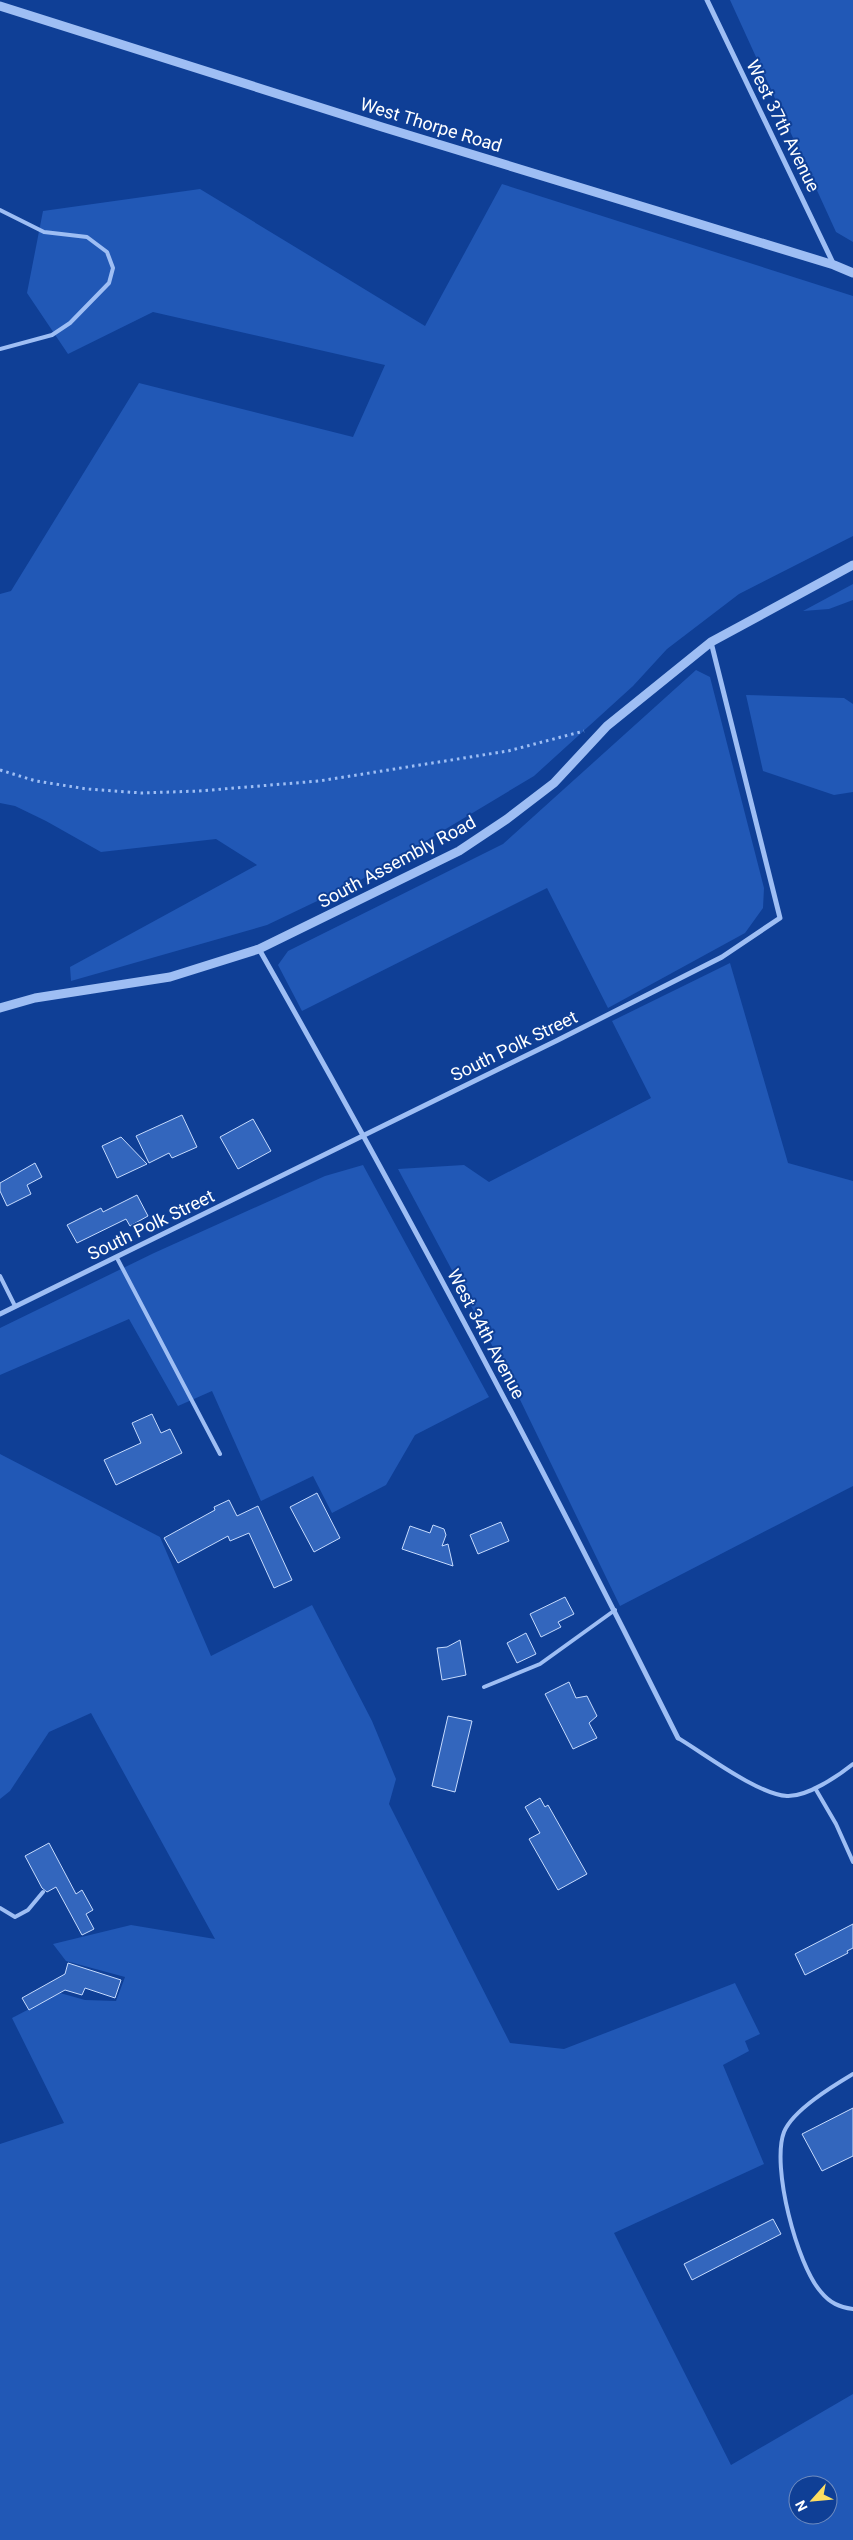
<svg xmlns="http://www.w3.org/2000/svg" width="853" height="2540" viewBox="0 0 853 2540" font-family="Roboto,sans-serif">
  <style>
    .green { fill: #2158b6; fill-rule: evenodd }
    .building { fill: #3366bd; stroke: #c6dbfe }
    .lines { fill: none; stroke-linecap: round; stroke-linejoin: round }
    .path { stroke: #9ebef4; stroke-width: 3; stroke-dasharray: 2.5 4; stroke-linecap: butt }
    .service { stroke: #9ebef4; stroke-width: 4 }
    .minor { stroke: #9ebef4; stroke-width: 5 }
    .tertiary { stroke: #9ebef4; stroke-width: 9 }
    .labels { text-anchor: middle; stroke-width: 4; stroke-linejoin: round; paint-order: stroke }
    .street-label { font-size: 18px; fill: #fff; stroke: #0f3f96 }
  </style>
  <rect width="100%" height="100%" fill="#0f3f96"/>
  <path class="green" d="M730 0H853V242L836 232Z
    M502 184 853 296V536L739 594 667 649 633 686 534 776 359 881 267 925 71 981 70 967 257 865 216 839 101 852 46 821 15 806 0 803V594L11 591 139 383 353 437 385 365 153 312 68 354 27 293 43 211 200 189 425 326Z
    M853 584V600L829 609 803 611Z
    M696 670 710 677 764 888 763 908 745 933 608 1008 547 888 302 1011 278 965 288 951 503 844Z
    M746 695 844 698 853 704V792L834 795 763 771Z
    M730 963 788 1163 853 1181V1486L620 1606 510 1379 398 1169 464 1165 489 1182 651 1098 612 1021Z
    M363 1165 489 1397 415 1435 386 1485 332 1513 313 1476 261 1501 212 1391 178 1406 129 1319 0 1375V1328L154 1253 325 1176Z
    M0 1454 160 1537 211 1656 312 1605 372 1721 396 1779 389 1804 510 2043 564 2049 735 1983 760 2034 745 2041 749 2051 723 2065 764 2164 614 2233 731 2465 853 2394V2540H0V2144L64 2123 12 2018 60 1993 85 2000 116 2001 125 1977 66 1961 53 1944 131 1925 215 1939 91 1713 49 1732 10 1791 0 1799ZM798 2485H828V2515H798Z"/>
  <path class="building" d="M182 1115 197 1147 172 1158 169 1153 149 1163 136 1136Z
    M253 1119 271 1151 238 1169 220 1137Z
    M121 1137 147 1164 117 1178 102 1146Z
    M35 1163 42 1177 27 1185 31 1194 7 1206 0 1191V1183Z
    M137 1195 148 1216 130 1226 126 1219 77 1243 67 1225 101 1208 103 1212Z
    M152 1414 161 1433 170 1429 182 1453 116 1485 104 1460 141 1443 132 1423Z
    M317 1493 340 1538 314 1552 290 1507Z
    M229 1500 237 1516 258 1506 292 1580 274 1588 249 1533 230 1541 228 1536 178 1563 164 1538 215 1510 214 1507Z
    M501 1522 509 1541 478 1554 470 1535Z
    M433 1525 444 1529 446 1535 442 1546 448 1544 453 1566 402 1549 410 1526 430 1533Z
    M565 1597 574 1614 558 1622 561 1627 541 1637 530 1614Z
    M526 1633 536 1654 517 1663 507 1643Z
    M460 1640 466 1675 442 1680 437 1648 447 1647Z
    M569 1682 576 1698 587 1696 597 1716 589 1723 597 1738 573 1749 545 1694Z
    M448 1716 472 1721 455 1792 432 1786Z
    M540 1798 545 1807 548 1805 587 1874 558 1890 529 1839 540 1833 525 1807Z
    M49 1843 76 1894 82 1890 93 1910 86 1914 94 1929 82 1935 56 1887 47 1892 42 1888 25 1856Z
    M853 1924V1948L847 1951 848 1953 805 1975 795 1954Z
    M68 1963 121 1980 115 1998 85 1988 82 1995 65 1990 29 2010 22 1998 65 1974Z
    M853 2108V2156L822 2171 802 2134Z
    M773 2219 781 2234 692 2280 684 2264Z"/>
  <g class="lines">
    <path class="path" d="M0 770 36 781 87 789 142 793 199 791 319 781 508 751 584 731"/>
    <path class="service" d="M0 210 44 232 87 237 107 252 113 268 109 283 70 323 52 335 0 349
      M117 1258 220 1454
      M0 1276 15 1306
      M484 1687 540 1664 615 1610
      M678 1738C705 1754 757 1794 787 1796 807 1797 838 1776 853 1764
      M815 1788 836 1824 853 1862
      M0 1908 15 1917 28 1910 43 1892
      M853 2074C833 2086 793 2110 784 2132 771 2166 797 2265 821 2292 830 2303 839 2307 853 2309"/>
    <path class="minor" d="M707 0 834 265
      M259 949C406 1208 545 1471 678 1738
      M0 1314 558 1040 722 957 780 918 711 642"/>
    <path class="tertiary" d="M0 6 382 127 834 265 853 273
      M0 1008 35 998 170 977 259 949 459 851 507 819 554 783 607 726 711 642 853 565"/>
  </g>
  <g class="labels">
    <g class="street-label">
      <text transform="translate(431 125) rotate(17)" y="6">West Thorpe Road</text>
      <text transform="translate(783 126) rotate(64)" y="6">West 37th Avenue</text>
      <text transform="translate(397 862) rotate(-28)" y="6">South Assembly Road</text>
      <text transform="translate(514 1046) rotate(-26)" y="6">South Polk Street</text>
      <text transform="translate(151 1225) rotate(-26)" y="6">South Polk Street</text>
      <text transform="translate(486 1334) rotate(62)" y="6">West 34th Avenue</text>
    </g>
  </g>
  <g transform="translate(813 2500) rotate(243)"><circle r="24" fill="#0f3f96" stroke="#6f8cc0"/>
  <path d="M0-4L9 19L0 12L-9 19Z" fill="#ffde61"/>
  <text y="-8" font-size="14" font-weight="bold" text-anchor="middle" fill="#ffffff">N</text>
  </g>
</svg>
